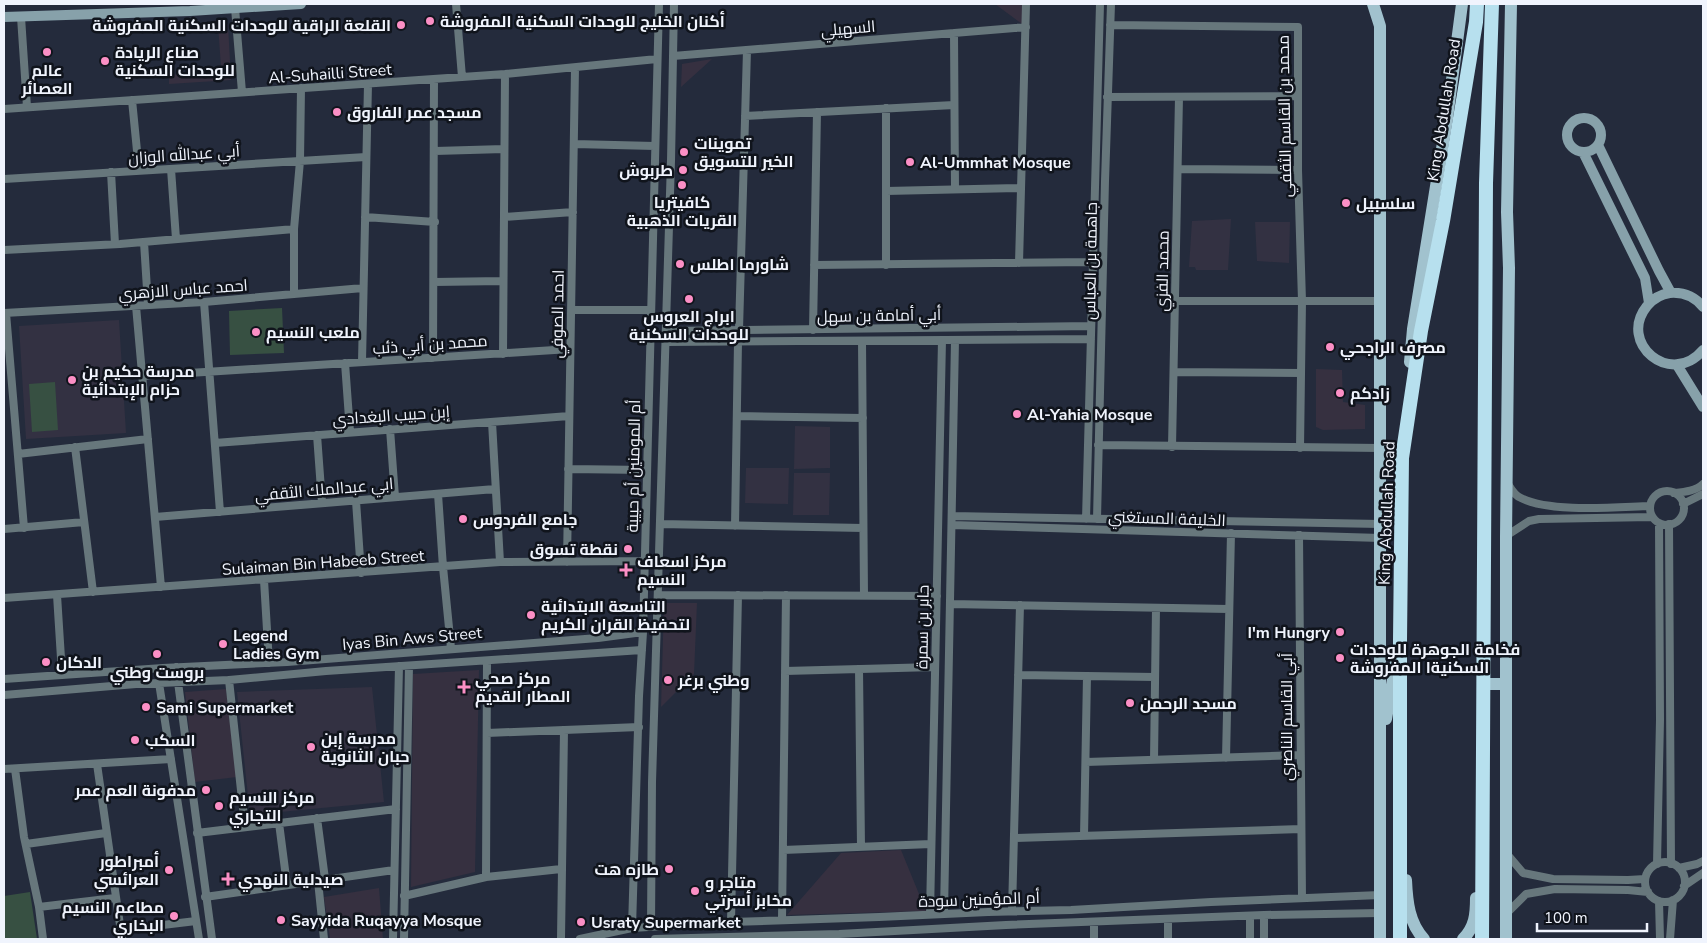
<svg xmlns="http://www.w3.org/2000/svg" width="1707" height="943" viewBox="0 0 1707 943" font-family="'Nunito Sans',Cairo,sans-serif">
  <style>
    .commercial { fill: #363040 }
    .education { fill: #333142 }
    .green { fill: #375042 }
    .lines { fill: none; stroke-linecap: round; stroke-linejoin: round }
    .street { stroke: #67777c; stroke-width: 8 }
    .secondary { stroke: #87a1aa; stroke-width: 10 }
    .primary { stroke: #a1c2ce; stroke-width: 12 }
    .highway { stroke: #b7e0ee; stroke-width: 14 }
    .poi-dot { fill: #fb8fc5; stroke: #10141c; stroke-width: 2 }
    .labels { text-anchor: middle; stroke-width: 5; stroke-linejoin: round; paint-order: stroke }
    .poi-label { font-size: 16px; font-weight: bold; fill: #f0f4fd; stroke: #10141c; text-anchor: start }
    .street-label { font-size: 16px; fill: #f0f4fd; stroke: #10141c }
  </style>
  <rect width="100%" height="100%" fill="#242b3c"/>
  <path class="commercial" d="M995 4H1022V24Z
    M228 24 231 80 169 84V75L216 71 221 67 218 25Z
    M712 59 681 87 682 64Z
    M1316 369 1342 370 1343 402 1365 405V429L1323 430 1316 427Z
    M664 603H697L694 674 661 707Z
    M479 670 475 872 411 887 413 674Z
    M226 689 237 777 195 782 185 692Z
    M901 850 926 911 787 915 841 853Z
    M379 888 383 939H330L324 897Z"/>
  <path class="education" d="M1231 219 1228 270H1196L1195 267H1189L1192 221Z
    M1255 222H1290L1289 263 1257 261Z
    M119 320 126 433 26 439 19 326Z
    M795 426 830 427V468L794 469Z
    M746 468H789L788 504 745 503Z
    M794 473H830L829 515H793Z
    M372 687 384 802 250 815 237 692Z"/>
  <path class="green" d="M282 308 284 353 230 355 229 311Z
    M55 382 58 430 32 432 29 384Z
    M30 892 37 939H4V896Z"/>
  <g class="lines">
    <path class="street" d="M456 4 462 77
      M235 8 242 92
      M21 17 27 107
      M1110 25 1298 27V170L1302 301 1300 448
      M954 33 955 189
      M673 56 1026 27
      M1107 97 1298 96
      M132 100 139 171
      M886 108V265
      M4 109 505 74 657 59
      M745 116 954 105
      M574 144 655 146
      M435 151 504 149
      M171 169 176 239
      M1178 169 1298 170
      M111 172 115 244
      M4 179 366 157
      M886 191 1020 188
      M365 217 435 222
      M504 217 573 212
      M144 242 148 305
      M4 250 120 244 294 229
      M1019 263 1026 4
      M814 265 1093 262
      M434 282 503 281
      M294 294V229L300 161 301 88
      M1175 301H1381
      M204 302 220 512
      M136 306 161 587
      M571 310H651
      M4 313 204 302 363 288
      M6 313 24 528
      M739 330 747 50
      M813 330 817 112
      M666 331 1091 326
      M862 341 864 595
      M666 342 1091 339
      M503 354 505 74
      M433 358 434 79
      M362 362 368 84
      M345 363 350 432
      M1174 372 1301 373
      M142 376 570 349
      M737 416 863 418
      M492 422 500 562
      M390 429 395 497
      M317 435 322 503
      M215 443 569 416
      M1098 445 1381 448
      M75 447 93 592
      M1172 447 1179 97
      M18 454 148 439
      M568 469 647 470
      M1508 484C1511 489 1515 496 1521 498 1550 513 1616 507 1650 506
      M1650 508a17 17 0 1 1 34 0a17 17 0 1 1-34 0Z
      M1674 493C1684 492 1696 491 1703 484
      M438 494 443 567 451 648
      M356 501 361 573
      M1683 504 1703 494
      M952 516 1381 524
      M155 517 495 489
      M1086 519 1100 4
      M1097 519 1105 181 1111 4
      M660 524 863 528
      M1669 524 1671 864
      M952 525 1381 538
      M735 526 738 342
      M4 529 84 522
      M1299 535 1302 898
      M1506 536 1529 521 1539 519 1652 517
      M567 562 575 68
      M264 580 269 663
      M57 595 62 674
      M658 595 937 596
      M4 598 500 562 645 561
      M950 604 1229 609
      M176 667 212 939
      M859 669 861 847
      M785 671 935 667
      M1018 675 1155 677
      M4 679 163 668 287 662 598 638 643 632
      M229 680 245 827
      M159 683 199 939
      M4 695 136 684 229 680 326 671 642 650
      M487 733 639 727
      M1226 758 1231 533
      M1154 760 1156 608
      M1086 762 1300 755
      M97 764 122 939
      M4 769 171 759
      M15 769 24 837 39 907 43 939
      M317 818 325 879
      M279 823 287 885
      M197 833 396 809
      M1084 836 1087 676
      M1014 838 1301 829
      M26 844 106 833
      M783 850 931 844
      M1507 854 1523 873 1553 879 1628 880 1645 879
      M1645 882a20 20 0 1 1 40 0a20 20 0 1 1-40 0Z
      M1657 864 1660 720 1659 523
      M1679 868 1697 864 1703 861
      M486 877 487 661
      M318 881 324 939
      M1684 886 1703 873
      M404 896 486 877 561 869
      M205 897 394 870
      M1659 901 1660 939
      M39 907 115 898
      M1012 911 1020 605
      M944 913 955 340
      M1507 913 1526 894 1555 889 1628 890 1648 892
      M930 914 942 340
      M1250 916V939
      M1168 919V939
      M782 920 786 595
      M731 922 738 595
      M651 927 652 782 671 161 674 4
      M632 928 639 696 643 632 659 4
      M121 930 196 921
      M393 939 399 666
      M404 939 409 666
      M561 939 564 730
      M580 939 632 928 731 922 879 917 988 912 1071 910 1211 902 1380 895
      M655 939 839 934 1006 925 1264 915 1380 913
      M1094 939V922
      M1264 939V915
      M1670 939 1673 900"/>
    <path class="secondary" d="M4 17 190 11 301 4
      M1567 135a17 17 0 1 1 34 0a17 17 0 1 1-34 0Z
      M1598 145 1659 271 1671 293
      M1583 152 1645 278 1649 303
      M1703 307C1695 297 1683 292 1670 293 1661 294 1653 299 1647 306 1617 343 1671 388 1703 350
      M1677 365 1703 407"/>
    <path class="primary" d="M1373 4 1380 26V939
      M1410 362 1413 329 1447 118 1462 4
      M1483 684H1506
      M1386 719 1396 662
      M1406 880C1407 902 1409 923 1424 939
      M1463 939C1475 927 1476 914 1476 898
      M1506 939V536L1509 268 1507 212 1511 4"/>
    <path class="highway" d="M1400 939V640L1402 458 1421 331 1443 221 1476 22 1477 4
      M1482 939 1486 183 1492 4"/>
  </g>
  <g class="poi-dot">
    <circle cx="430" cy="21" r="5"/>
    <circle cx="401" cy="25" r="5"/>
    <circle cx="47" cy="52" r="5"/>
    <circle cx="105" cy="61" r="5"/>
    <circle cx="337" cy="112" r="5"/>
    <circle cx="684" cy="152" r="5"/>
    <circle cx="910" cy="162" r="5"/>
    <circle cx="683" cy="170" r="5"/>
    <circle cx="682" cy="185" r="5"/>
    <circle cx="1346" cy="203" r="5"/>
    <circle cx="680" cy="264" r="5"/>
    <circle cx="689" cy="299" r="5"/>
    <circle cx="256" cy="332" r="5"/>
    <circle cx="1330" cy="347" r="5"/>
    <circle cx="72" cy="380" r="5"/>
    <circle cx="1340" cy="393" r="5"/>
    <circle cx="1017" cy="414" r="5"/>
    <circle cx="463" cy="519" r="5"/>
    <circle cx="628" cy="549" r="5"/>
    <path d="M623.5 562.5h5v5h5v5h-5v5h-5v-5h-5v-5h5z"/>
    <circle cx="531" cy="615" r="5"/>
    <circle cx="1340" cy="632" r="5"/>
    <circle cx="223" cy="644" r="5"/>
    <circle cx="157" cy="654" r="5"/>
    <circle cx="1340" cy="658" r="5"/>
    <circle cx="46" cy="662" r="5"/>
    <circle cx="668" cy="680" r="5"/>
    <path d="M461.5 679.5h5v5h5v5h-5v5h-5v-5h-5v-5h5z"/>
    <circle cx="1130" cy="703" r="5"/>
    <circle cx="146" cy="707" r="5"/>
    <circle cx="135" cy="740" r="5"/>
    <circle cx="311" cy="747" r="5"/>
    <circle cx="206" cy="790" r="5"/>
    <circle cx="219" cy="806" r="5"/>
    <circle cx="669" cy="869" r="5"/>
    <circle cx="169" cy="870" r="5"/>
    <path d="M225.5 871.5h5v5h5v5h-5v5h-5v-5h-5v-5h5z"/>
    <circle cx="695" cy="891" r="5"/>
    <circle cx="174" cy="916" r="5"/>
    <circle cx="281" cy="920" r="5"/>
    <circle cx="581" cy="922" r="5"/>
  </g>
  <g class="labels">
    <g class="poi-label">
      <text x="440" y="27">أكنان الخليج للوحدات السكنية المفروشة</text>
      <text x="391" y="31" text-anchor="end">القلعة الراقية للوحدات السكنية المفروشة</text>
      <text x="115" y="58">صناع الريادة<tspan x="115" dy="18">للوحدات السكنية</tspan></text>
      <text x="47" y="76" text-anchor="middle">عالم<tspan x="47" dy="18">العصائر</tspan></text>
      <text x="347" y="118">مسجد عمر الفاروق</text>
      <text x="694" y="149">تموينات<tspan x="694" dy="18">الخير للتسويق</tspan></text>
      <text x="920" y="168">Al-Ummhat Mosque</text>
      <text x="673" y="176" text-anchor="end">طربوش</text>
      <text x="682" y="208" text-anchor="middle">كافيتريا<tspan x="682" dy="18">القريات الذهبية</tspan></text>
      <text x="1356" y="209">سلسبيل</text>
      <text x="690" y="270">شاورما اطلس</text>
      <text x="689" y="322" text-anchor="middle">ابراج العروس<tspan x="689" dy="18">للوحدات السكنية</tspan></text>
      <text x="266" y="338">ملعب النسيم</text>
      <text x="1340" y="353">مصرف الراجحي</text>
      <text x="82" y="377">مدرسة حكيم بن<tspan x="82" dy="18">حزام الإبتدائية</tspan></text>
      <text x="1350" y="399">زادكم</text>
      <text x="1027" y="420">Al-Yahia Mosque</text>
      <text x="473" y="525">جامع الفردوس</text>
      <text x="618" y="555" text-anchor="end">نقطة تسوق</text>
      <text x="637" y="567">مركز اسعاف<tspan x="637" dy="18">النسيم</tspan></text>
      <text x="541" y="612">التاسعة الابتدائية<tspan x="541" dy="18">لتحفيظ القران الكريم</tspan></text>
      <text x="1330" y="638" text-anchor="end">I'm Hungry</text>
      <text x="233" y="641">Legend<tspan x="233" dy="18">Ladies Gym</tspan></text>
      <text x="1350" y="655">فخامة الجوهرة للوحدات<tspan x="1350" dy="18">السكنيةا المفروشة</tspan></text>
      <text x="56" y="668">الدكان</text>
      <text x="157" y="678" text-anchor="middle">بروست وطني</text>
      <text x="475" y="684">مركز صحي<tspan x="475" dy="18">المطار القديم</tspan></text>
      <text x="678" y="686">وطني برغر</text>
      <text x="1140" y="709">مسجد الرحمن</text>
      <text x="156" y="713">Sami Supermarket</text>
      <text x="321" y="744">مدرسة إبن<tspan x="321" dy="18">حبان الثانوية</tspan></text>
      <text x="145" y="746">السكب</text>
      <text x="196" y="796" text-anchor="end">مدفونة العم عمر</text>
      <text x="229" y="803">مركز النسيم<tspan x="229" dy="18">التجاري</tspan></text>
      <text x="159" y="867" text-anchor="end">أمبراطور<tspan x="159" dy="18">العرائسي</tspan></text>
      <text x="659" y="875" text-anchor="end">طازه هت</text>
      <text x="238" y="885">صيدلية النهدي</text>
      <text x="705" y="888">متاجر و<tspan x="705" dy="18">مخابز أسرتي</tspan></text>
      <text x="164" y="913" text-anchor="end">مطاعم النسيم<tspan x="164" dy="18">البخاري</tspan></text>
      <text x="291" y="926">Sayyida Ruqayya Mosque</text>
      <text x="591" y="928">Usraty Supermarket</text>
    </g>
    <g class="street-label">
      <text transform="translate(848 28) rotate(-5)" y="6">السهيلي</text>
      <text transform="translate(330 73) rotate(-4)" y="6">Al-Suhailli Street</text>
      <text transform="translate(1443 110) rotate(-81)" y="6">King Abdullah Road</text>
      <text transform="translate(1284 116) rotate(-91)" y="6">محمد بن القاسم الثقفي</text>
      <text transform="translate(184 154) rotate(-4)" y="6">أبي عبدالله الوزان</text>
      <text transform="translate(1090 261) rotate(-89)" y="6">جاهمة بن العباس</text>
      <text transform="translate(1162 271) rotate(-89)" y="6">محمد الفزي</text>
      <text transform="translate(183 289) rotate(-4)" y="6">احمد عباس الازهري</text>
      <text transform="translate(557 314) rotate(-89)" y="6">احمد الصوفي</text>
      <text transform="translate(879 315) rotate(-1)" y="6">أبي أمامة بن سهل</text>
      <text transform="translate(430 344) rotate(-4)" y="6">محمد بن أبي ذئب</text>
      <text transform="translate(391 415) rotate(-4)" y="6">إبن حبيب البغدادي</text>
      <text transform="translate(633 466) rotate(-89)" y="6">أم المومنين أم حبيبة</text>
      <text transform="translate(324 489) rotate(-5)" y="6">ابي عبدالملك الثقفي</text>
      <text transform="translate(1386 513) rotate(-88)" y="6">King Abdullah Road</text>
      <text transform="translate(1167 518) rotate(2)" y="6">الخليفة المستغني</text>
      <text transform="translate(323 562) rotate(-4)" y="6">Sulaiman Bin Habeeb Street</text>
      <text transform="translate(922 627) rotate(-89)" y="6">جابر بن سمرة</text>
      <text transform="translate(412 638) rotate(-5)" y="6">Iyas Bin Aws Street</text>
      <text transform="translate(1286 717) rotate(-90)" y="6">أبي القاسم الناصري</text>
      <text transform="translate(979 899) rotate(-2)" y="6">أم المؤمنين سودة</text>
    </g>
  </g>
  <rect width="1707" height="943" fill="none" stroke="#f0f4fd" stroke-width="10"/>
  <path d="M1537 923v8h110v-8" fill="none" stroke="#f0f4fd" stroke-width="2.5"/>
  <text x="1544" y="923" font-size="15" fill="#f0f4fd" stroke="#10141c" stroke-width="4" paint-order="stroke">100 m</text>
</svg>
